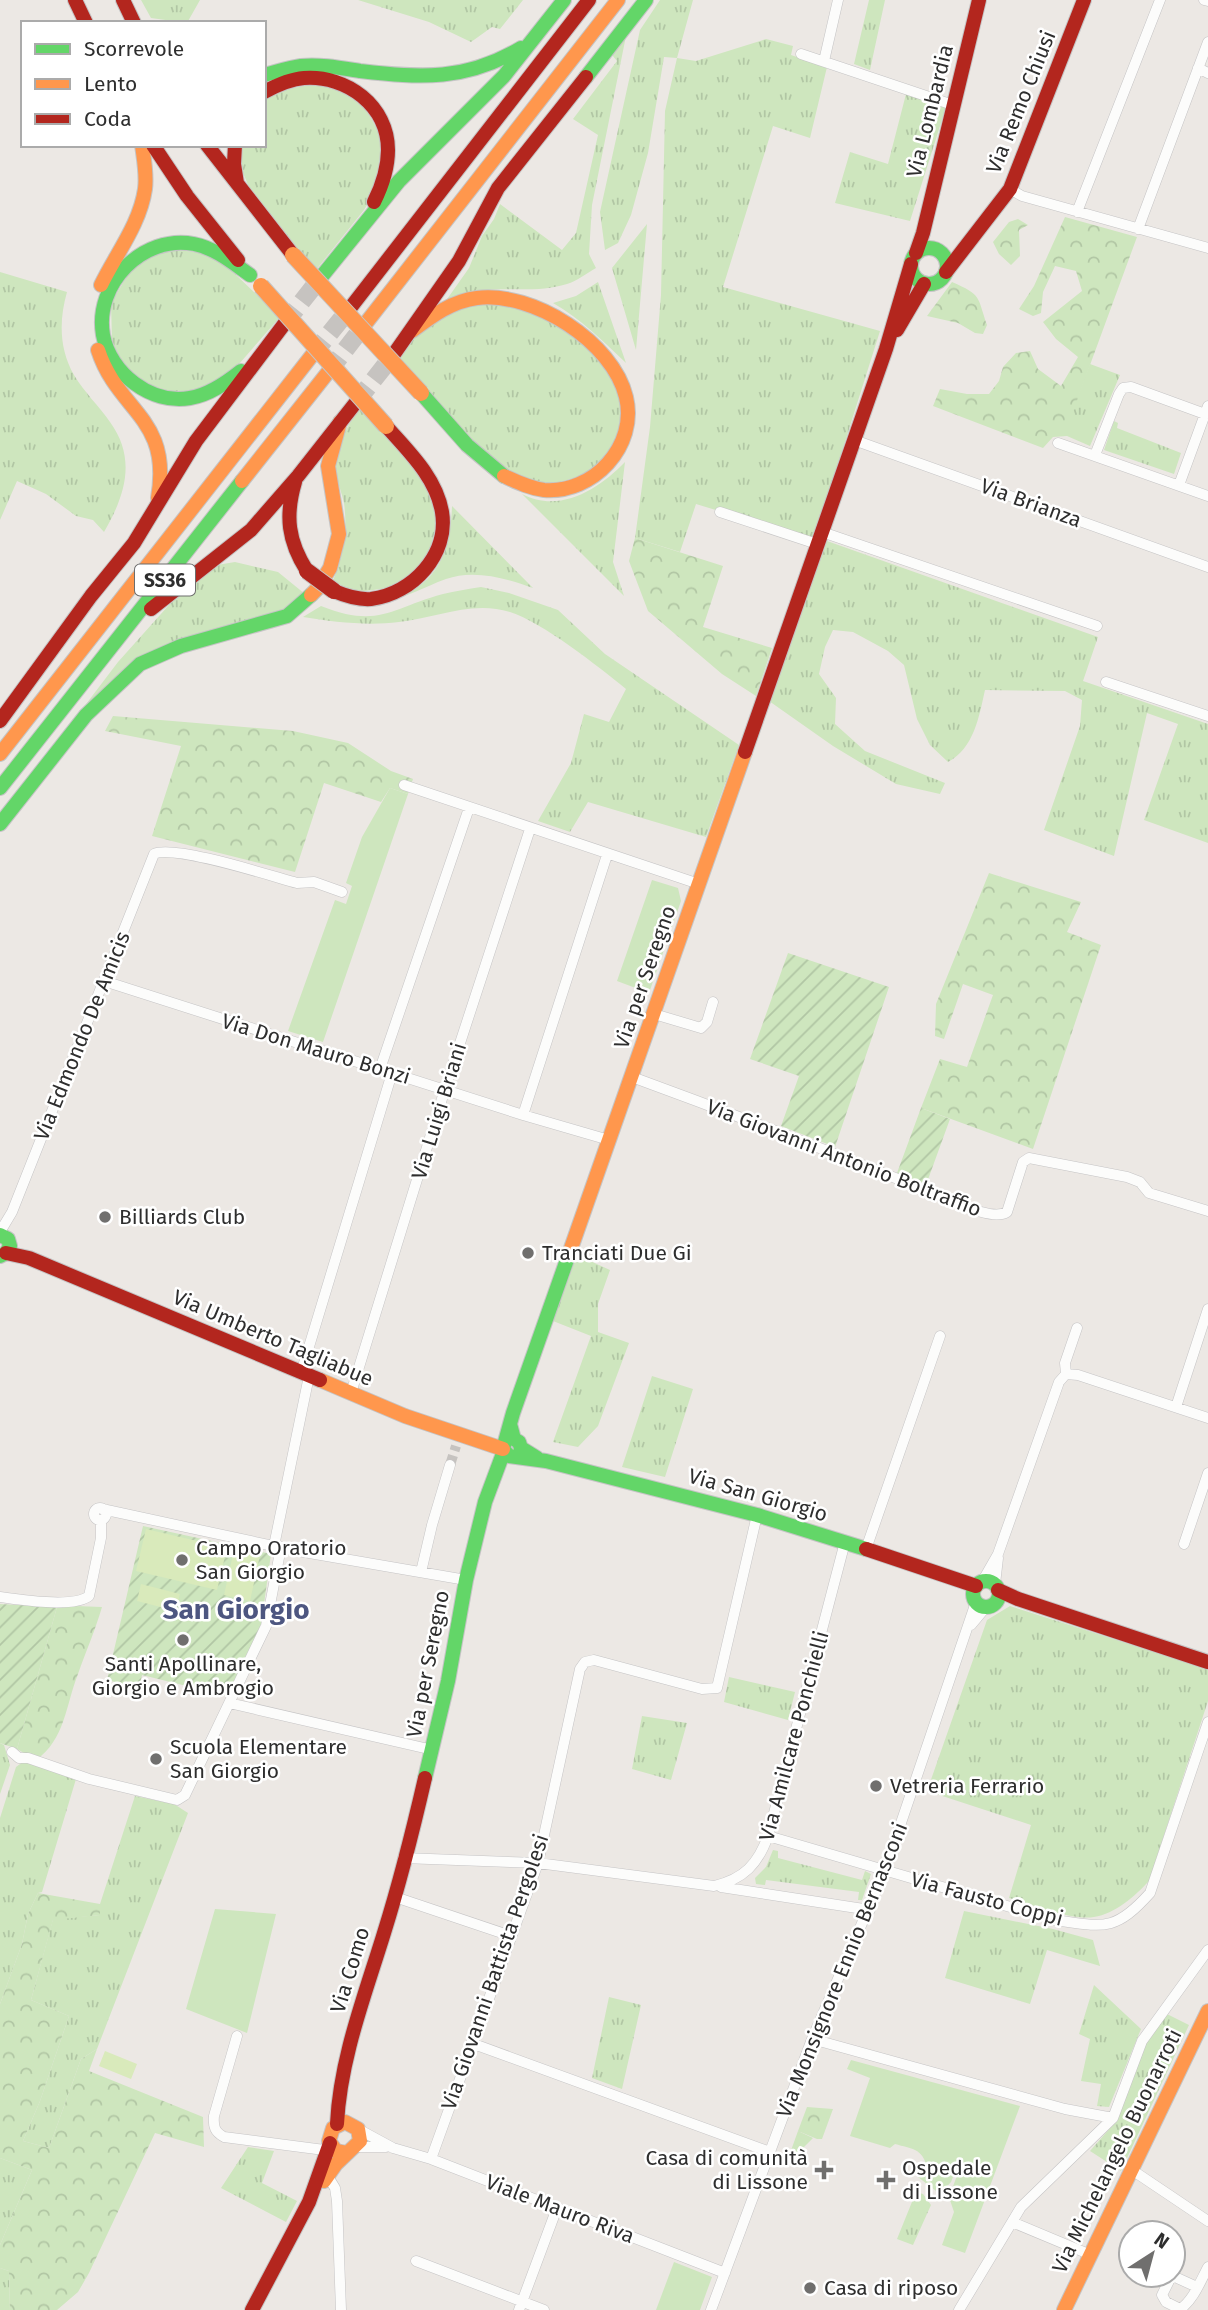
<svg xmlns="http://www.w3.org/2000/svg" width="1208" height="2310" viewBox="0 0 1208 2310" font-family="'Fira Sans',sans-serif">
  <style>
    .grass { fill: url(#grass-tufts) }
    .forest { fill: url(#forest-crowns) }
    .park { fill: #cee6be }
    .garden { fill: url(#garden-furrows) }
    .pitch { fill: #d9eabb }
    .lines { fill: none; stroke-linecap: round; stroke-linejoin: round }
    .street-tunnel { stroke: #c6c3c0; stroke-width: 10; stroke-dasharray: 10 5; stroke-linecap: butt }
    .highway-tunnel { stroke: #c6c3c0; stroke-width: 18; stroke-dasharray: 18 9; stroke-linecap: butt }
    .street-casing { stroke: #c5c4c5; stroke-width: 11 }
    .fast-casing { stroke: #c5c4c5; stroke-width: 16 }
    .slow-casing { stroke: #c5c4c5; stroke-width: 16 }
    .jam-casing { stroke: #c5c4c5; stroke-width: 16 }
    .street { stroke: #fcfcfb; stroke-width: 10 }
    .fast { stroke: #63d668; stroke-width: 14 }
    .slow { stroke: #ff974d; stroke-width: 14 }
    .jam { stroke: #b3261e; stroke-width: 14 }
    .slow-bridge-casing { stroke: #c6c5c4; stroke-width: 18; stroke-linecap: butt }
    .jam-bridge-casing { stroke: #c6c5c4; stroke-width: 18; stroke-linecap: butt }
    .slow-bridge { stroke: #ff974d; stroke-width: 16 }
    .jam-bridge { stroke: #b3261e; stroke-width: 16 }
    .poi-dot { fill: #706f6e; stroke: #fff; stroke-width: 2.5 }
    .labels { text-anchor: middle; stroke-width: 5; stroke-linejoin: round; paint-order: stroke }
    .shield { fill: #fff; stroke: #6d6d6d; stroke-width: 2 }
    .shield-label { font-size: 19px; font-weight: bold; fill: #2e2e2e }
    .street-label { font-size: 21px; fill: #2e2e2e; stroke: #fff }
    .poi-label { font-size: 21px; fill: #2e2e2e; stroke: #fff; text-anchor: start }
    .district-label { font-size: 28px; font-weight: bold; fill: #4d5680; stroke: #fff }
  </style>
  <defs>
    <pattern id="grass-tufts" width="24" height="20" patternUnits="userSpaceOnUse" patternTransform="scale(1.75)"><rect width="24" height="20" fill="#cee6be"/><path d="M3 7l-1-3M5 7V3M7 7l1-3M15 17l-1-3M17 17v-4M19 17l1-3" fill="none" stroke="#b1c6a4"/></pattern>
    <pattern id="forest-crowns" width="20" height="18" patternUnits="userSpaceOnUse" patternTransform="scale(1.75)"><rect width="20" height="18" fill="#cee6be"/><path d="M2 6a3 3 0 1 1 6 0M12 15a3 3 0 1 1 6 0" fill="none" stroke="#b1c6a4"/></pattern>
    <pattern id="garden-furrows" width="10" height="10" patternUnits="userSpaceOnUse" patternTransform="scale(1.75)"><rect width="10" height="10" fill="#cee6be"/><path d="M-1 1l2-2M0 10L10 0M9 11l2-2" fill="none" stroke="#b1c6a4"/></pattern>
  </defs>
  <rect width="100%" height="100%" fill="#ece8e4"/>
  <path class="grass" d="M141 0H200L187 23 151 18Z
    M358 0H523L500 29 492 27 471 42 429 22Z
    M660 0H693L677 58 696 61 766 39 793 46 791 55 827 67 810 138 773 126 723 287 880 331 814 540 696 504 680 552 635 538 650 427 661 295 665 111 677 58 664 57 648 153 631 215 618 243 605 250 600 212 640 30Z
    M869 0H885L870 70 854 64Z
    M626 36 592 205 589 254 596 268C587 273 577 281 567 284 525 297 486 279 445 302L469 268 482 236 494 219 500 204 562 250 576 233 598 135 573 119 617 61 612 55Z
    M324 82 362 102 383 140 375 192 364 210 316 270 252 194 243 173 239 145H264V100L274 92Z
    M906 94 946 107 910 221 835 203 850 152 888 164Z
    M647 224 636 350 612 268Z
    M166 249 206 253 233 272 280 317 233 371 208 387 175 393 157 388 138 378 122 362 112 341 111 303 133 266Z
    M0 272 67 292C59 320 59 349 74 375 84 392 99 406 110 422 137 459 125 496 104 532L93 520 76 516 46 494 17 481 0 520Z
    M598 282 626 363C602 340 581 319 553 303L576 296Z
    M492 301 537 312 595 353 621 390V436L594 472 550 485 528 481 507 470 483 451 398 358 419 333 450 311Z
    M1090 364 1120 375 1090 446 1067 436V425Z
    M360 406 422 473 439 520 425 563 395 587 358 592 332 583C343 556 348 532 344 503 342 493 337 482 336 471 334 447 348 426 360 406Z
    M1114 421 1118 423 1117 428 1181 453 1174 474 1104 450Z
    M625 462 613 562 624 596 522 494C560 514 599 489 625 462Z
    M452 506 533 588C506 578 473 569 446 579 424 587 406 598 383 602 394 597 409 594 419 586 445 568 451 536 452 506Z
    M827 541 1098 637 1083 681 1208 724V843L1144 820 1178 724 1147 713 1114 856 1044 830 1080 726 1082 700 1065 691 985 690C979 717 974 748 948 762L930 745 917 719 904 665 888 651 853 632 833 630 825 647 819 674 836 698 835 724 865 751 945 783 940 794 896 784 833 746 769 701Z
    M235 562 278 572 305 594 283 610 175 643 80 712 118 662 177 596 217 565Z
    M481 587 509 593 558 610 605 654 739 745 706 837 588 802 570 832 538 821 571 763 584 714 609 722 626 689C599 667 542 622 510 612 472 600 436 618 399 622 367 626 334 622 303 617L321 606C379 629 391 608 443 594 455 591 468 589 481 587Z
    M577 1255 610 1270 598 1304V1332L629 1343 598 1426 578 1447 553 1442 591 1336 553 1321Z
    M652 1376 693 1389 665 1477 622 1467Z
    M1010 1606 1208 1669V1701L1149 1881C1135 1896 1115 1914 1094 1917 1071 1921 1032 1904 1009 1898L1031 1825 927 1791 987 1620Z
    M729 1677 795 1692 788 1720 724 1702Z
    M642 1716 687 1723 671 1780 632 1769Z
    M0 1743 4 1745 10 1765 0 1794Z
    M24 1761 76 1779 42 1892 38 1893 28 1914 22 1944 0 2004V1818L16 1767Z
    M135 1796 174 1804 188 1813 97 2049 81 2059 49 2148 23 2141 40 2101 69 2016 31 2000 53 1919 100 1915V1904Z
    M773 1850 778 1851V1858L862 1880 865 1871 871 1874 862 1900H858L859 1892 766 1880 765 1885 756 1884 755 1878 766 1867Z
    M964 1911 1053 1929 1093 1940 1100 1966 1047 1950 1030 2004 945 1978Z
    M1094 1985 1141 2029 1109 2107 1097 2106 1101 2084 1081 2081 1090 2039 1079 2034Z
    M609 1997 641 2005 622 2089 592 2078Z
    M1167 2014 1189 2025 1121 2171 1090 2151 1111 2127 1119 2112 1143 2048Z
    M248 2147 274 2151 262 2183 297 2201 286 2222 221 2188Z
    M0 2158 32 2170 0 2245Z
    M916 2192 923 2194 931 2205 913 2245 897 2239Z
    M0 2268 9 2271 10 2310H0Z"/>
  <path class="forest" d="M1065 217 1137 237 1068 425 1067 436 1053 437 1043 448 933 406 940 389 967 394H989L999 381 1003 367 1016 353 1030 351 1038 369 1061 386 1078 357 1056 339 1043 322 1082 291 1076 271 1055 266 1043 292 1041 313 1033 316 1019 309 1034 286Z
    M1018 219 1028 225 1019 230 1020 256 1011 265 999 254 993 242 1009 222Z
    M952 282C982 295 977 296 987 325L983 334 975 333 958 323 927 316Z
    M635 538 723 566 703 627 772 648 756 696 722 674 648 611 629 561Z
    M113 716 293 731 348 743 391 771 413 779 408 794 390 788 381 802 324 783 295 872 152 836 181 746 105 731Z
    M989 873 1081 902 1067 932 1101 945 1033 1149 921 1108 940 1059 967 1067 993 995 963 984 944 1039 935 1036 936 1004Z
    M75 1606 102 1607C95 1631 86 1651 78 1674 66 1704 65 1740 36 1760L17 1749 57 1607Z
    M38 1893 100 1904V1915L53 1920 31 2000 69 2016 40 2101 23 2141 49 2148 81 2059 97 2049 89 2071 203 2117 204 2147 155 2133 89 2273 78 2292 57 2310H10L9 2271 0 2268V2245L32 2170 0 2158V2004L22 1944 28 1914Z
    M807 2107 833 2109 822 2139H817L798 2131Z"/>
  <path class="park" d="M390 788 408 794 323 1042 288 1031 335 900 346 904 352 886 346 883 362 837Z
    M652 880 678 888 681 901 649 993 617 981Z
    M215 1909 276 1914 247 2033 186 2009Z
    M851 2060 1020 2106 965 2253 942 2245 954 2212 949 2197 958 2173 955 2172 951 2182 940 2194 918 2177 919 2174 927 2167C922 2148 912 2149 895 2144L890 2148 850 2136 870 2078 847 2069Z
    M798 2131 813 2138 800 2151 796 2158 789 2156Z
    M674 2262 712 2277 700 2310H656Z"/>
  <path class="garden" d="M788 953 889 987 835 1147 781 1126 799 1076 750 1059Z
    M921 1108 950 1119 926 1185 897 1173Z
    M143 1526 271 1554 261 1625 227 1696 142 1675 139 1688 107 1680Z
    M0 1604 57 1607 17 1749 0 1743Z"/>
  <path class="pitch" d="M146 1529 227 1548 217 1590 136 1571Z
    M234 1550 260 1555 250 1601 224 1595Z
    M141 1584 180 1594 176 1611 137 1601Z
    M105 2051 137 2064 131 2079 99 2066Z"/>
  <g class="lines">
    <path class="street-tunnel" d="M450 1465 456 1446"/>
    <path class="highway-tunnel" d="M285 323 322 276
      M313 354 351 307
      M329 371 366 323
      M357 401 394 354"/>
    <g class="street-casing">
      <path id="street" d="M1204 0 1208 1
        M801 54 953 105
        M824 61 838 0
        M1198 68 1208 73
        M1010 189 1022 196 1208 248
        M1077 212 1160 0
        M1138 229 1208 42
        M854 440 1208 567
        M1058 443 1208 496
        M1095 455 1119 394 1123 388 1131 387 1205 414
        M1179 485 1208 406
        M720 512 817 544
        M822 532 1097 626
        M1106 682 1208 716
        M404 785 699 884
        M104 981 523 1115 609 1140
        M654 1014 701 1028 707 1022 713 1002
        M380 1069 469 808
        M632 1077C736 1115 839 1155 942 1197 957 1203 993 1221 1007 1212L1023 1162 1029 1158 1127 1177 1140 1182 1149 1193 1208 1211
        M523 1115 607 855
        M0 1232 12 1212 154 854C173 844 271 876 297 883L314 882 342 892
        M301 1373 392 1073
        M1066 1374 1078 1375 1208 1418
        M351 1393 445 1089 530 829
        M1176 1407 1208 1309
        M94 1514a6 6 0 1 1 12 0a6 6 0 1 1-12 0Z
        M102 1509 292 1550 466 1580
        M1184 1544 1208 1473
        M274 1546 309 1376
        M866 1549 940 1336
        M421 1572 432 1525 450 1465
        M982 1582 998 1554 1059 1382 1066 1374 1065 1363 1077 1328
        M995 1584 998 1558
        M0 1597C20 1600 74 1608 89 1596L101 1538V1520
        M971 1625 986 1607
        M229 1703 433 1750
        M12 1752 19 1758H28L89 1779 177 1800 185 1795 266 1626 281 1547
        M768 1836 1055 1920C1104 1927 1115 1932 1150 1893L1208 1722
        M403 1858 538 1863 714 1886C744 1879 758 1864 768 1836L845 1542
        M721 1887 870 1910
        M395 1897 511 1936
        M237 2036 214 2116C213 2127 215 2132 224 2137L332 2151
        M812 2039 1065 2109 1113 2118
        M471 2043 770 2152
        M358 2129 393 2148 431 2159 725 2273
        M358 2147H386
        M431 2159 538 1863 580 1669 585 1662 594 1660 702 1689 717 1688 757 1515
        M1132 2170 1208 2221
        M327 2175 335 2188 337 2201 341 2310
        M1012 2222 1091 2255
        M416 2261 544 2310
        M1197 2287 1175 2277 1170 2279 1162 2295 1166 2302 1180 2309C1193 2301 1201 2280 1208 2267
        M519 2310 557 2208
        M711 2310 812 2039 885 1870 976 1602
        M959 2310 1021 2207 1113 2118 1142 2041 1208 1950"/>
    </g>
    <g class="fast-casing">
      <path id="fast" d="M264 75C276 72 288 68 301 66 320 64 341 68 360 71 421 78 466 81 521 48
        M586 77 646 0
        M911 266a18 18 0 1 1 36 0a18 18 0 1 1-36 0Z
        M322 276 399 181 504 76 564 0
        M241 371C226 383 209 395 190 398 151 405 110 373 103 335 94 284 143 234 194 244 215 248 233 263 250 275
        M421 393 467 445 504 476
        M0 788 242 481
        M0 824 86 715 140 664 181 646 287 616 311 595
        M0 1235 8 1239 10 1246 6 1253 0 1256
        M569 1254 513 1413 503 1449 509 1456 546 1461 757 1515 866 1549
        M510 1424 514 1439 519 1442 521 1448 537 1458
        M973 1594a13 13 0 1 1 26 0a13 13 0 1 1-26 0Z
        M425 1778 448 1681 466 1580 485 1502 504 1451"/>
    </g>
    <g class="slow-casing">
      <path id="slow" d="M101 285C116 254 140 224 145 189 147 175 144 160 142 145
        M366 323 618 0
        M412 331C432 316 452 301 477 298 533 291 613 342 626 397 638 446 593 494 544 490 529 488 517 482 504 476
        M98 350C118 412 172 417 158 498
        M242 481 329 371
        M311 595 317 589 330 568 339 534 328 466 340 422
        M0 754 313 354
        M569 1254 745 752
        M320 1380 405 1416 503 1449
        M324 2181 336 2164 360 2141 358 2129 345 2122 333 2128 329 2141 336 2151 347 2153
        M1064 2310 1208 2011"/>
    </g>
    <g class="jam-casing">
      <path id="jam" d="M75 0 86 23
        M123 0 134 23
        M264 92C277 85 290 79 304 78 347 75 388 106 388 150 388 169 382 186 374 202
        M153 145 187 196 238 260
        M207 145 293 255
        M235 145 234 164 237 183
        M916 253 923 233 979 0
        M946 272 1010 189 1084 0
        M351 307 589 0
        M897 330 924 284
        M394 354 459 261 498 188 586 77
        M295 482C285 516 288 541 307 571
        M334 591C346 596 358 600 371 599 413 594 449 554 442 512 436 477 408 451 386 426
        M151 609 251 530 298 476 357 401
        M0 721 91 596 134 543 196 441 285 323
        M745 752 886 349 911 264
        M6 1253 29 1258 320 1380
        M866 1549 976 1586
        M998 1590 1018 1599 1208 1662
        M337 2124C340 2059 365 1995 384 1933 400 1882 413 1830 425 1778
        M252 2310 309 2202 330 2143"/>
    </g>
    <use href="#street" class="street"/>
    <use href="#fast" class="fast"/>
    <use href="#slow" class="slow"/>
    <use href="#jam" class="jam"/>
    <g class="slow-bridge-casing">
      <path id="slow-bridge" d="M293 255 421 393
        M261 286 386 426"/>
    </g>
    <g class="jam-bridge-casing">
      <path id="jam-bridge" d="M307 571 334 591"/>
    </g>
    <use href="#slow-bridge" class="slow-bridge"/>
    <use href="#jam-bridge" class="jam-bridge"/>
  </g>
  <g class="poi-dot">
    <circle cx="105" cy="1217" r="7"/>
    <circle cx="528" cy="1253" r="7"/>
    <circle cx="182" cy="1560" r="7"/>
    <circle cx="183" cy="1640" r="7"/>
    <circle cx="156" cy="1759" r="7"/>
    <circle cx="876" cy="1786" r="7"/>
    <path d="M820.5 2159.5h7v7h7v7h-7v7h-7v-7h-7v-7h7z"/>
    <path d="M882.5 2169.5h7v7h7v7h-7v7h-7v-7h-7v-7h7z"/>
    <circle cx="810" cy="2288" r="7"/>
  </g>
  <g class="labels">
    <rect class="shield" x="135" y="564.5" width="60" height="31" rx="5"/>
    <g class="shield-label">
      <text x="165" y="587">SS36</text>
    </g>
    <g class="street-label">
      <text transform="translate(1021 102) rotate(-68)" y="7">Via Remo Chiusi</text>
      <text transform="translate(930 111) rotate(-76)" y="7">Via Lombardia</text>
      <text transform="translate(1031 503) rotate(20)" y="7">Via Brianza</text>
      <text transform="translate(645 977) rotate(-71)" y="7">Via per Seregno</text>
      <text transform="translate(82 1036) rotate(-68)" y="7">Via Edmondo De Amicis</text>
      <text transform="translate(316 1049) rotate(17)" y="7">Via Don Mauro Bonzi</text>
      <text transform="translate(439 1111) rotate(-73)" y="7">Via Luigi Briani</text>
      <text transform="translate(844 1158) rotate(21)" y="7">Via Giovanni Antonio Boltraffio</text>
      <text transform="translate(273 1338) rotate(23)" y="7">Via Umberto Tagliabue</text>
      <text transform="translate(758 1495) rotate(16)" y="7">Via San Giorgio</text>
      <text transform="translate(428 1664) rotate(-79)" y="7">Via per Seregno</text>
      <text transform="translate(794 1736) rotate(-75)" y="7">Via Amilcare Ponchielli</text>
      <text transform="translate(987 1899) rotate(15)" y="7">Via Fausto Coppi</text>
      <text transform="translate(350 1970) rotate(-73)" y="7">Via Como</text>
      <text transform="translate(842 1970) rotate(-68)" y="7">Via Monsignore Ennio Bernasconi</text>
      <text transform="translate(495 1972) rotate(-71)" y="7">Via Giovanni Battista Pergolesi</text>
      <text transform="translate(1117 2151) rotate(-64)" y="7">Via Michelangelo Buonarroti</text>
      <text transform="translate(560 2209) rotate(21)" y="7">Viale Mauro Riva</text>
    </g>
    <g class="poi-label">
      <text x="119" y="1224">Billiards Club</text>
      <text x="542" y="1260">Tranciati Due Gi</text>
      <text x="196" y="1555">Campo Oratorio<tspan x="196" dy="24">San Giorgio</tspan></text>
      <text x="183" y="1671" text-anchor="middle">Santi Apollinare,<tspan x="183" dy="24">Giorgio e Ambrogio</tspan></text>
      <text x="170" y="1754">Scuola Elementare<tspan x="170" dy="24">San Giorgio</tspan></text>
      <text x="890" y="1793">Vetreria Ferrario</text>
      <text x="808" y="2165" text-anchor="end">Casa di comunità<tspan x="808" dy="24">di Lissone</tspan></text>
      <text x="902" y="2175">Ospedale<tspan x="902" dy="24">di Lissone</tspan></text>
      <text x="824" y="2295">Casa di riposo</text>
    </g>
    <g class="district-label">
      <text x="236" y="1619">San Giorgio</text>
    </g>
  </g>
  <rect x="21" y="21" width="245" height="126" fill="#ffffff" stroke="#ababab" stroke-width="2"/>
  <rect x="35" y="44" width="35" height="10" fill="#63d668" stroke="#ababab" stroke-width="2"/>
  <text x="84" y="56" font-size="21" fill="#2e2e2e">Scorrevole</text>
  <rect x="35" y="79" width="35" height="10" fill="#ff974d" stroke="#ababab" stroke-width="2"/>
  <text x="84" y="91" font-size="21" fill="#2e2e2e">Lento</text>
  <rect x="35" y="114" width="35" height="10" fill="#b3261e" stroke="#ababab" stroke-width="2"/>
  <text x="84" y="126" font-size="21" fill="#2e2e2e">Coda</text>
  <g transform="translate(1152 2254) rotate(36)"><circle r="33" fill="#ffffff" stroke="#ababab" stroke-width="2"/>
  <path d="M0-5L12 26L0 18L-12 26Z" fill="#706f6e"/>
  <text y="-10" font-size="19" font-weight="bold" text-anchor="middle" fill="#2e2e2e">N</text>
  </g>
</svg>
